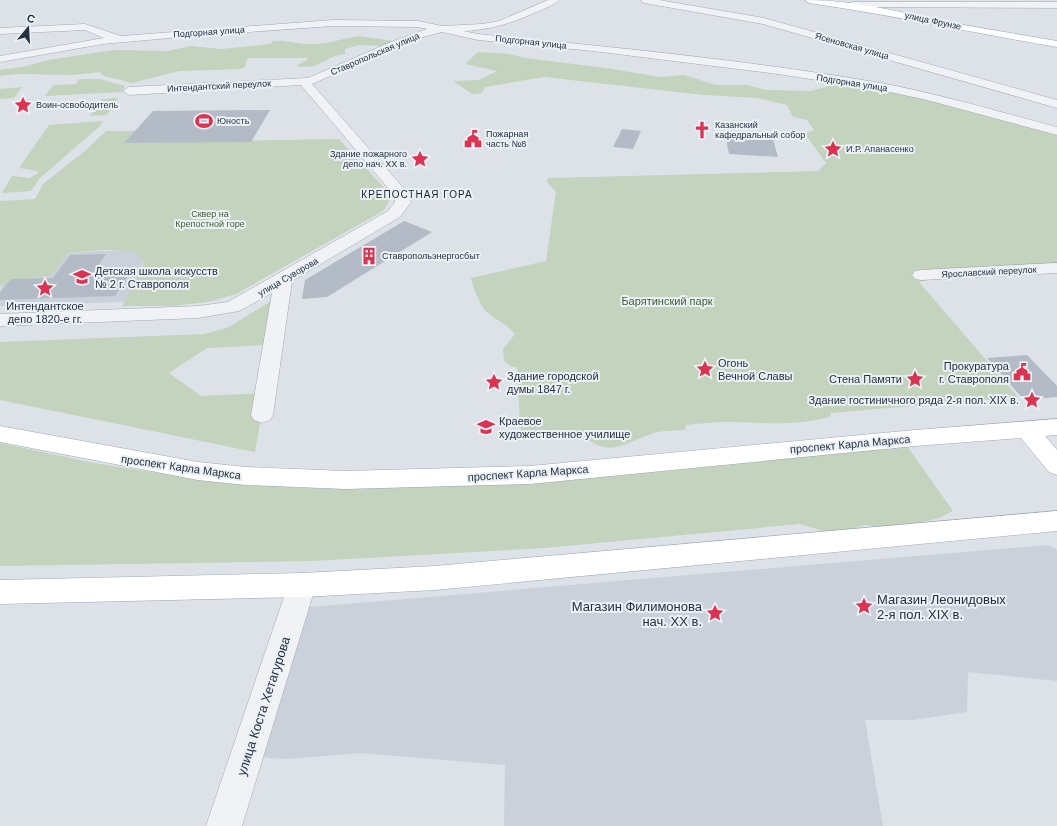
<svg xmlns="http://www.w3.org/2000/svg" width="1057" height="826" viewBox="0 0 1057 826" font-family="Arial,sans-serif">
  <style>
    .built { fill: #cad1da }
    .green { fill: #c3d3bd }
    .building { fill: #b3bbc6 }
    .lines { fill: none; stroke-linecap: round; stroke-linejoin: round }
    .minor-casing { stroke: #a2a9b2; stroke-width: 1 }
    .major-casing { stroke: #9ba6b5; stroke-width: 1 }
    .minor { fill: #f0f2f6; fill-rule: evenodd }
    .major { fill: #fff; fill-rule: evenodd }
    .labels { text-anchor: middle; stroke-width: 4; stroke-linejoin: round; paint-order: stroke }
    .far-street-label { font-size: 9px; fill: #253040; stroke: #ecf1f6 }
    .far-poi-label { font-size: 9px; fill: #253040; stroke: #ecf1f6; text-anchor: start }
    .far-park-label { font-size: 9px; fill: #3b5d31; stroke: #ecf1f6 }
    .far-neighbourhood-label { font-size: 10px; letter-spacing: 1px; fill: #172131; stroke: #ecf1f6 }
    .poi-label { font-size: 11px; fill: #253040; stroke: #ecf1f6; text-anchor: start }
    .park-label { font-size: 11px; fill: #3b5d31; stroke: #ecf1f6 }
    .street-label { font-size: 11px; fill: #253040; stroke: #ecf1f6 }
    .near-poi-label { font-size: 13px; fill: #253040; stroke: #ecf1f6; text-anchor: start }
    .near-street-label { font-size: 13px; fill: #253040; stroke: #ecf1f6 }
  </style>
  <rect width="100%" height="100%" fill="#dde2e8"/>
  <path class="built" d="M121 250 133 252 140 255 143 259 141 270 125 302 0 306 1 278 51 276 68 253Z
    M1048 545 1057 550V681L968 672 967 712 913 720H865L883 826H504L505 765 361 753 287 759 254 757 309 607Z"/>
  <path class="green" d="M358 36 394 41 381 46 359 45 345 49V54L335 56 314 66 300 67 297 65 307 60V58H250L247 59 245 67 240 69 179 71 132 83 104 76 99 72 74 75 16 74 0 76V70L22 67 49 60 114 50 168 51 191 46 221 49 271 44 273 41C285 40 295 44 308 44 326 45 341 39 358 36Z
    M478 52 509 54 526 58 606 68 660 77 684 75 716 85H746L766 90 810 91 826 87 829 80 923 98 1057 135V263L979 266 973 271 919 282 1018 397 830 413 831 416C803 426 763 423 733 422 718 421 701 424 686 425L685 430C674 431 661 430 651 434 625 443 609 458 585 437V434L521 439 517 367H512L504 361 503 349 515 334C508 325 496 320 487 312 481 308 472 285 471 278L546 261 556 192 547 182 548 178 818 171 826 163 805 134 814 130 807 120 793 117 787 105 757 98 704 95 544 77 485 87 482 93 472 94 453 81 479 80 497 71 465 64Z
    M79 79H99L125 86 122 92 45 96 53 85 76 84Z
    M22 87 14 98 0 99V89Z
    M118 98 107 115 90 116 102 99Z
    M103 121 100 126 40 178 31 191 2 193 12 176 29 178 39 173 38 171 19 168 49 125Z
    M106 131H135L124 143 339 139 387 191 390 200 383 211 236 294 208 302 171 306H122L143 266C143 263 143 260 141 257 131 245 83 252 68 253L51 276 33 277 0 285V201L35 199 43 184 86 150Z
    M276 298 265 345 207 348 169 373 201 396 265 393 255 452 0 400V342L204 334 229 327Z
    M0 443 94 463 203 480 299 488 353 489 527 483 907 446 953 511 939 518 893 529 865 525 847 531 827 532 800 524 545 548 311 561 0 566Z"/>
  <path class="building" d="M270 110 251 142 124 143 153 111Z
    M622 129 641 131 633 149 613 147Z
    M725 134 772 136 778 157 729 154Z
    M404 221 432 232 327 297 302 299 305 280Z
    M106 254 91 276 128 275 115 296 0 300V292L11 279 53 278 70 255Z
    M1027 355 1057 386V397L1024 400 987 358Z"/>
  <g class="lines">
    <g class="minor-casing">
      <path id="minor" d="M548 0H559C555 5 547 7 541 10 515 22 492 30 463 31L478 34C612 47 748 60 881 83 940 94 999 112 1057 127V135L927 100 881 90 778 74 593 51 478 40 442 32 412 40 312 84 406 191 411 202 400 217 292 281 273 415 270 420 262 423 254 420 251 415 272 293 239 311 198 318 0 326V314L198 306 228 302 388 211 395 202 394 195 301 85 129 95 123 91 129 87 308 78 391 42 427 29 418 27 333 26 192 36 103 44 0 62V56L104 38 85 30 0 34V28L85 24 121 36 333 20 418 21 442 26 482 24 499 21Z
        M640 0H659L764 18 1057 100V108L763 24 644 3Z
        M853 2H1057V8L850 7V3Z
        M1057 263V273L921 280 915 279 912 275 915 271 921 270Z
        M302 573 312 577 316 585 242 826H206L288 585 292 577Z"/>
    </g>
    <g class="major-casing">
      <path id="major" d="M805 0C857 0 907 14 958 24 991 30 1024 35 1057 41V47C974 33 892 15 809 3Z
        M1057 419V435L1045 436 1057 450V475L1049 472 1021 438 915 446 530 484 345 489 246 485 198 480 0 442V426L198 462 246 467 345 471 530 466 915 430Z
        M1057 511V531L435 590 302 597 0 604V580L302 573 435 566Z"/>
    </g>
    <use href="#minor" class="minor"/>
    <use href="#major" class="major"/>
  </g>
  <defs>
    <g id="sight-bare" transform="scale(1.38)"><path d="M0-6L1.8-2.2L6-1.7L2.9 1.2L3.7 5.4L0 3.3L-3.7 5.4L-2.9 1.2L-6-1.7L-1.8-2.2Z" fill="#db3453" stroke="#ecf1f6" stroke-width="2.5" paint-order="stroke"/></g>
    <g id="stadium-bare" transform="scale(1.38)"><path d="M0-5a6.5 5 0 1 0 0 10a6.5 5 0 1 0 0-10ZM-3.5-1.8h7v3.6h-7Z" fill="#db3453" stroke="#ecf1f6" stroke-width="2.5" paint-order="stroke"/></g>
    <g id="church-bare" transform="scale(1.38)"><path d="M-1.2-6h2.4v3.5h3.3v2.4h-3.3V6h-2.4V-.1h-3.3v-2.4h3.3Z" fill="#db3453" stroke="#ecf1f6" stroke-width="2.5" paint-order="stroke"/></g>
    <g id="civic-bare" transform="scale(1.38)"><path d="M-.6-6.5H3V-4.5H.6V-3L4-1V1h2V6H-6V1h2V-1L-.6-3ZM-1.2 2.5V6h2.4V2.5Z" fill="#db3453" stroke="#ecf1f6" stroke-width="2.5" paint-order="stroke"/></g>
    <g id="building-bare" transform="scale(1.38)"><path d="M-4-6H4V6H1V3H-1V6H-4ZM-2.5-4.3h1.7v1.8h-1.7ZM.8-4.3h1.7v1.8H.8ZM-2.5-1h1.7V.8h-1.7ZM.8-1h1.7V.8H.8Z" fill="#db3453" stroke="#ecf1f6" stroke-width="2.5" paint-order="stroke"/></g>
    <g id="school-bare" transform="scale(1.38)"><path d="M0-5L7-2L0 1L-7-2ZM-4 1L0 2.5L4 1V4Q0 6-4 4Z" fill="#db3453" stroke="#ecf1f6" stroke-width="2.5" paint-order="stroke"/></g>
    <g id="university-bare" transform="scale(1.38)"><path d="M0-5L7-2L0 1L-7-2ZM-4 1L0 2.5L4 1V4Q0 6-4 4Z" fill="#db3453" stroke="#ecf1f6" stroke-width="2.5" paint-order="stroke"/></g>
  </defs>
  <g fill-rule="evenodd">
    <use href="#sight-bare" x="23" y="105"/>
    <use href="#stadium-bare" x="204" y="121"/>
    <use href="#church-bare" x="702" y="130"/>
    <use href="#civic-bare" x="473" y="139"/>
    <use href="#sight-bare" x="833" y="149"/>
    <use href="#sight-bare" x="420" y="159"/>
    <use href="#building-bare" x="369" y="256"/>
    <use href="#school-bare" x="82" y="277"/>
    <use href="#sight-bare" x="45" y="288"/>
    <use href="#sight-bare" x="705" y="369"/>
    <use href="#civic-bare" x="1022" y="372"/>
    <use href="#sight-bare" x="915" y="379"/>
    <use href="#sight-bare" x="494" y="382"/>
    <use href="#sight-bare" x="1032" y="400"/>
    <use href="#university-bare" x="486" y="427"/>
    <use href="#sight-bare" x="864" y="606"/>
    <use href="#sight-bare" x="715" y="613"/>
  </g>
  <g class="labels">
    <g class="far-street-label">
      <text transform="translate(933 21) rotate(12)" y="3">улица Фрунзе</text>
      <text transform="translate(209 32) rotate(-4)" y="3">Подгорная улица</text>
      <text transform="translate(531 42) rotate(6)" y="3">Подгорная улица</text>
      <text transform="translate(852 46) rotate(16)" y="3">Ясеновская улица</text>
      <text transform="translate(375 54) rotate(-23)" y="3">Ставропольская улица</text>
      <text transform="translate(852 83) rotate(9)" y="3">Подгорная улица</text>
      <text transform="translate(219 86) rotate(-3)" y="3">Интендантский переулок</text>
      <text transform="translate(989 272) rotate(-3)" y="3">Ярославский переулок</text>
      <text transform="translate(288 277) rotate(-30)" y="3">улица Суворова</text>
    </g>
    <g class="far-poi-label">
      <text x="36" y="108">Воин-освободитель</text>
      <text x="217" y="124">Юность</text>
      <text x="715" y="128">Казанский<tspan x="715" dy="10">кафедральный собор</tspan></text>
      <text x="486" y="137">Пожарная<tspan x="486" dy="10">часть №8</tspan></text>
      <text x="846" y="152">И.Р. Апанасенко</text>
      <text x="407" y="157" text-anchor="end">Здание пожарного<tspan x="407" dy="10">депо нач. ХХ в.</tspan></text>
      <text x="382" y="259">Ставропольэнергосбыт</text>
    </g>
    <g class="far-park-label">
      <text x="210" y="217">Сквер на<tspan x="210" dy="10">Крепостной горе</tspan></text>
    </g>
    <g class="far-neighbourhood-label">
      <text x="417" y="198">КРЕПОСТНАЯ ГОРА</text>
    </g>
    <g class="poi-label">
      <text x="95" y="275">Детская школа искусств<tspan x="95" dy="13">№ 2 г. Ставрополя</tspan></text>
      <text x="45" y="310" text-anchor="middle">Интендантское<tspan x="45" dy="13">депо 1820-е гг.</tspan></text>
      <text x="718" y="367">Огонь<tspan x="718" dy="13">Вечной Славы</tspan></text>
      <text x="1009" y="370" text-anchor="end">Прокуратура<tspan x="1009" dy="13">г. Ставрополя</tspan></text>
      <text x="507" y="380">Здание городской<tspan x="507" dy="13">думы 1847 г.</tspan></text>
      <text x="902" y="383" text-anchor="end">Стена Памяти</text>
      <text x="1019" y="404" text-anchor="end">Здание гостиничного ряда 2-я пол. XIX в.</text>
      <text x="499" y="425">Краевое<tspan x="499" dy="13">художественное училище</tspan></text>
    </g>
    <g class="park-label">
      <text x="667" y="305">Барятинский парк</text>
    </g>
    <g class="street-label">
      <text transform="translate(850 444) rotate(-5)" y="4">проспект Карла Маркса</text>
      <text transform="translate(181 467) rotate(8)" y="4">проспект Карла Маркса</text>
      <text transform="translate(528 473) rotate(-4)" y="4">проспект Карла Маркса</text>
    </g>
    <g class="near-poi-label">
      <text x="877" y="604">Магазин Леонидовых<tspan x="877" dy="15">2-я пол. XIX в.</tspan></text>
      <text x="702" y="611" text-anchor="end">Магазин Филимонова<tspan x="702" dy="15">нач. ХХ в.</tspan></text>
    </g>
    <g class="near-street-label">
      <text transform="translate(263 706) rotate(-72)" y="5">улица Коста Хетагурова</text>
    </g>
  </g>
  <g transform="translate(28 28) rotate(18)" stroke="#ecf1f6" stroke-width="3" paint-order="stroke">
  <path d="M0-3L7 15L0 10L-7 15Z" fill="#253040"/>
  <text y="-6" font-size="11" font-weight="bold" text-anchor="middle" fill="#253040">С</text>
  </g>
</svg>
